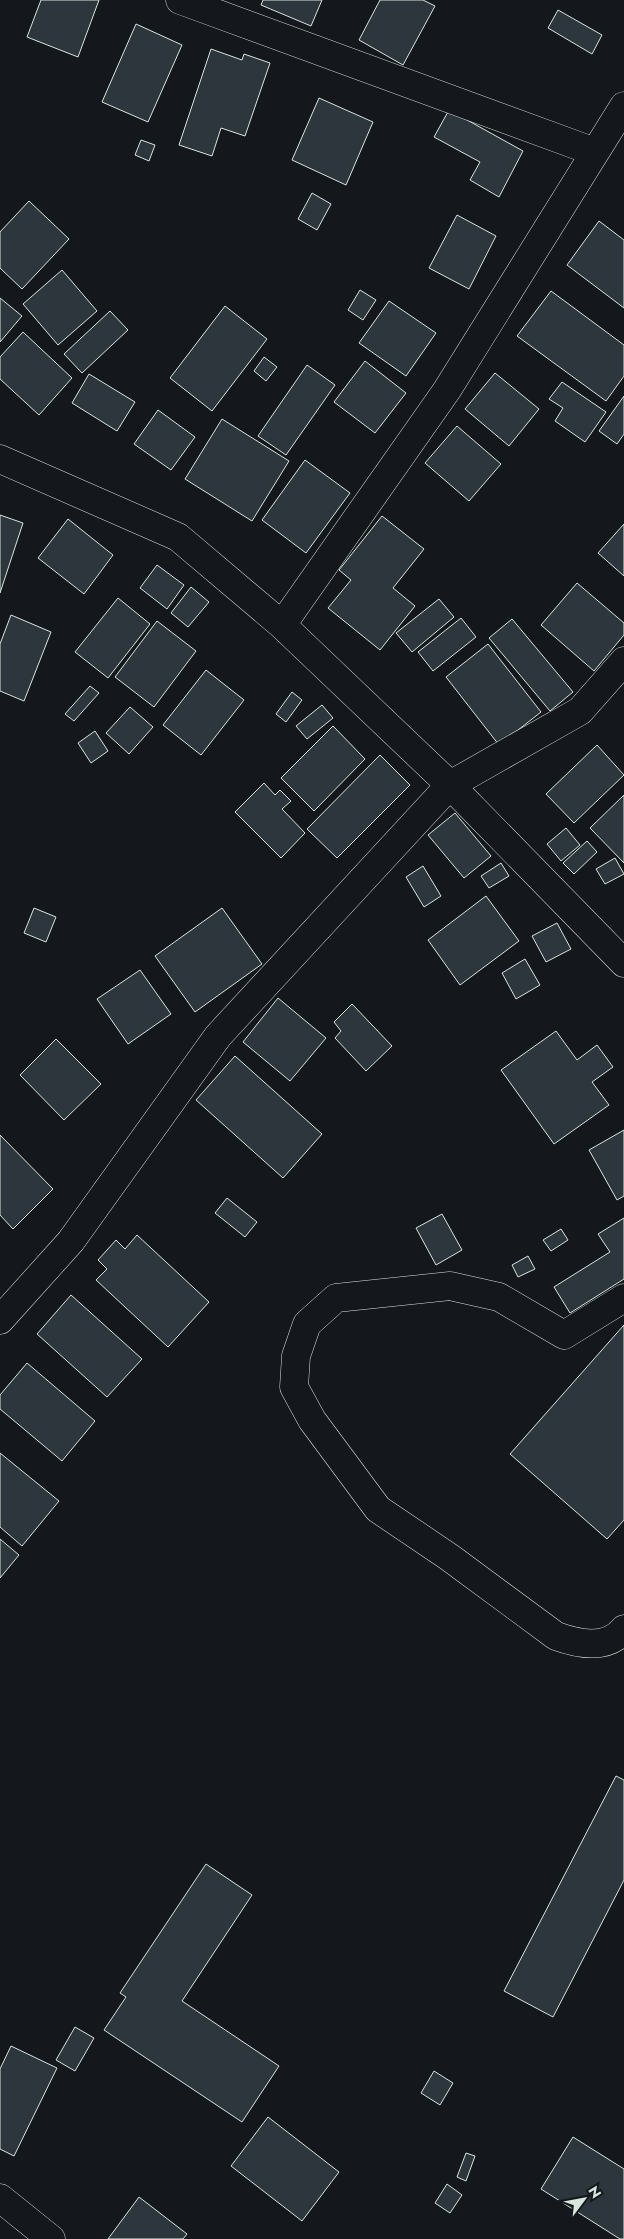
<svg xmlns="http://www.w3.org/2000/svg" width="624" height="2239" viewBox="0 0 624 2239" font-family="Jost,sans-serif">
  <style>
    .building { fill: #2c363c; stroke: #d8e6dc }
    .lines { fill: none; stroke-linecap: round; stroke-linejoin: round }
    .street-casing { stroke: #d8e6dc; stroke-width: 29 }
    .street { stroke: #14181c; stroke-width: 28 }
  </style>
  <rect width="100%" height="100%" fill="#14181c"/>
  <path class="building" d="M41 0H99L78 57 27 37Z
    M263 0H322L311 26 261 5Z
    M380 0H423L435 6 403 65 359 40Z
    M558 10 602 35 592 54 548 28Z
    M136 24 182 45 148 122 102 102Z
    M211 49 242 60 244 54 270 63 245 136 221 128 212 156 179 145Z
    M319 98 373 122 346 185 292 160Z
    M449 110 523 151 499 197 470 180 480 162 434 137Z
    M141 140 155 145 149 161 135 155Z
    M312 193 331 204 317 230 298 219Z
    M29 201 69 239 22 289 0 268V232Z
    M457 215 496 236 469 289 429 268Z
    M599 221 624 240V308L567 265Z
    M62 270 97 311 58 345 23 304Z
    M360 290 376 300 363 320 348 310Z
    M551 291 624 345V376L606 401 517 336Z
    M0 298 22 316 0 342Z
    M389 301 436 333 406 376 359 343Z
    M225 306 267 339 212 411 170 378Z
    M110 311 128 330 82 373 64 354Z
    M23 332 72 378 39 415 0 379V357Z
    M264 357 277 367 266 381 254 371Z
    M365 361 406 393 375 433 334 402Z
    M307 365 335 385 286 455 258 436Z
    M495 373 539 409 509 446 465 409Z
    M89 374 135 402 117 431 72 403Z
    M562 382 606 412 585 442 555 421 563 408 549 399Z
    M624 396V434L617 444 599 431Z
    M158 410 195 437 171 470 134 444Z
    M222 419 289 461 252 521 185 479Z
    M457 426 501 464 469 501 425 463Z
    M305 460 350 493 306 553 262 520Z
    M0 515 23 523 0 593Z
    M382 516 424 549 393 588 415 606 380 650 328 608 351 580 339 570Z
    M68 519 113 555 84 594 38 558Z
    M624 524V576L598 553Z
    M157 565 184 585 167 609 140 588Z
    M577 583 624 623V635L594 671 541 625Z
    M191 587 209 602 188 627 171 613Z
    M118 598 150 624 108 678 75 652Z
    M439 599 454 617 412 652 396 633Z
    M11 615 51 632 24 701 0 691V644Z
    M461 618 476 637 433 671 418 652Z
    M512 619 573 692 550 711 489 638Z
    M157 621 196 651 154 707 115 677Z
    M488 644 541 712 499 745 446 677Z
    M206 670 244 700 201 755 163 725Z
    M90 686 99 693 74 721 65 714Z
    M292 692 302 700 286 722 276 714Z
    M322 705 333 718 307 739 296 726Z
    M130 707 153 727 129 754 106 733Z
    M333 726 365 759 314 811 281 778Z
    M95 731 108 751 91 763 78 743Z
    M597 745 624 775 574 823 546 794Z
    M380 755 410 785 337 858 307 829Z
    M264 783 275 795 280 790 291 801 282 809 305 833 281 858 235 812Z
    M624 795V863L590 828Z
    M455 813 491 856 464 878 428 835Z
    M566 828 580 845 561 861 547 844Z
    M587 841 597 852 574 874 563 863Z
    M615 858 624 874 605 884 596 869Z
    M501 863 509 876 489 888 481 876Z
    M423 866 441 896 424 907 406 877Z
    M486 896 519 941 460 985 428 940Z
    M34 908 56 917 46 942 24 933Z
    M222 908 262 964 195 1012 155 956Z
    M557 923 571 949 546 962 532 936Z
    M525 959 540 985 516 999 502 973Z
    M140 970 171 1014 128 1044 97 999Z
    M278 998 326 1038 290 1081 243 1042Z
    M352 1004 392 1046 366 1071 335 1038 341 1031 334 1022Z
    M556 1031 577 1060 597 1045 613 1067 592 1082 609 1105 554 1144 501 1070Z
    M56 1039 101 1084 64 1120 20 1075Z
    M235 1056 322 1134 283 1178 196 1100Z
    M624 1130V1196L617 1200 589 1150Z
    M0 1135 53 1189 13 1229 0 1215Z
    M227 1198 257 1222 245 1237 215 1213Z
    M442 1214 462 1250 436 1265 416 1228Z
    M624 1218V1279L570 1313 554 1287 610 1252 598 1234Z
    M561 1229 568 1240 551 1251 543 1240Z
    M137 1235 209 1302 168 1347 96 1280 107 1269 98 1260 116 1240 125 1249Z
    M528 1256 535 1269 518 1277 512 1265Z
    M71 1295 142 1359 107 1397 37 1334Z
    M624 1325V1520L607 1539 510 1454Z
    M27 1363 95 1421 62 1461 0 1409V1395Z
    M0 1453 59 1501 22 1546 0 1527Z
    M0 1539 19 1555 0 1578Z
    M616 1776 624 1780V1880L553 2017 504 1991Z
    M206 1864 252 1895 182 2001 279 2066 242 2122 104 2030 126 1997 120 1993Z
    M75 2027 94 2038 75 2071 56 2060Z
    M11 2046 57 2068 14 2156 0 2149V2069Z
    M434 2071 453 2083 440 2105 421 2093Z
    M268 2117 339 2172 302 2221 231 2166Z
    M573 2137 624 2169V2239H620L541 2189Z
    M466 2153 475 2156 466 2181 457 2177Z
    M447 2184 462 2195 450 2213 435 2203Z
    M139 2197 187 2234 183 2239H108Z"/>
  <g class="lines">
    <g class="street-casing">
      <path id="street" d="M180 0 595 152
        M0 459 178 537 282 625 450 785 624 963
        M282 625 447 390 624 106
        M624 1298 564 1335 499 1297 450 1286 336 1298 307 1324 296 1356 294 1387 312 1420 378 1509 449 1557 556 1636C578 1644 608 1650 624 1629
        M0 1320 71 1241 218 1036 450 785 580 711 624 661
        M0 2198 51 2239"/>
    </g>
    <use href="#street" class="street"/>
  </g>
  <g transform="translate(584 2199) rotate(58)" stroke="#14181c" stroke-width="4" paint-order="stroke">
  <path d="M0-4L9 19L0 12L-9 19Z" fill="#d8e6dc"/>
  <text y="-8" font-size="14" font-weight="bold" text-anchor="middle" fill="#d8e6dc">N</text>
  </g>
</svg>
